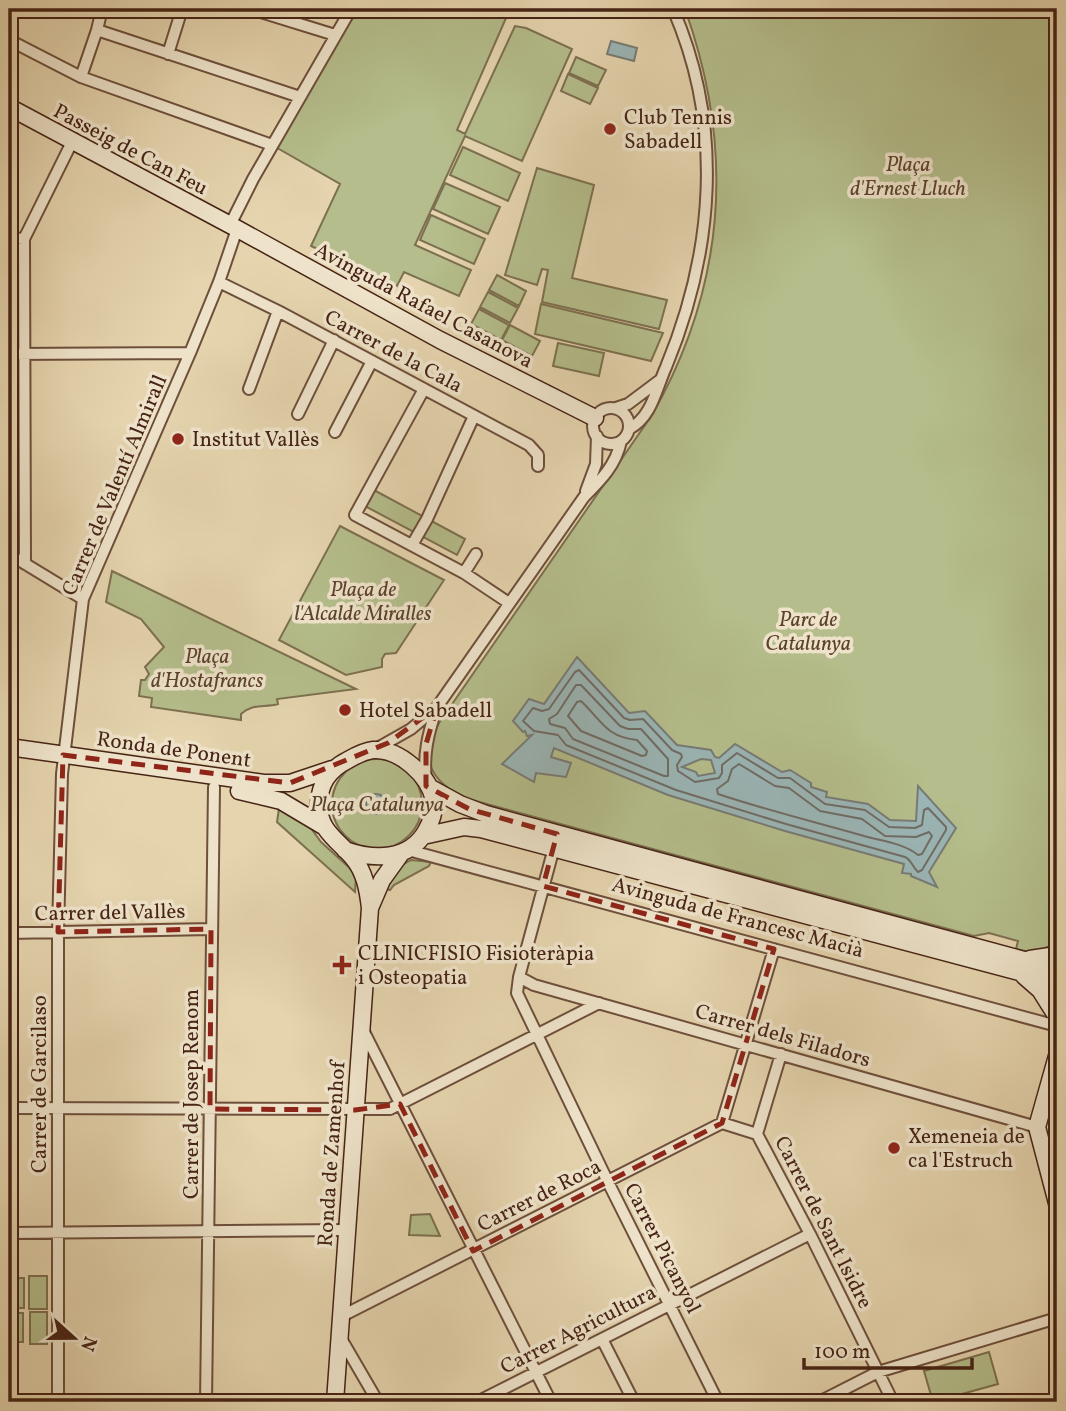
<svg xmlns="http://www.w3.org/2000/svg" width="1066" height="1411" viewBox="0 0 1066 1411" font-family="Vollkorn,serif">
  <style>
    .green { fill: #b4bd8b; stroke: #7d7050; stroke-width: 2 }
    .water { fill: #9ab5b5; stroke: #787b75; stroke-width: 2; fill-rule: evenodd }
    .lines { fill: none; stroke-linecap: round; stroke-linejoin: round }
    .shore { stroke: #706c65; stroke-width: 2 }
    .street-casing { stroke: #6e4f3b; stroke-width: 14 }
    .secondary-casing { stroke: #462315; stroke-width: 19 }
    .street { stroke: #eee3ca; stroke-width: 10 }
    .secondary { stroke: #eee3ca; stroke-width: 16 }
    .marked { fill: none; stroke: #8f2418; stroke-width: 5; stroke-dasharray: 14 9; stroke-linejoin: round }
    .poi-dot { fill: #8f2418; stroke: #eee3ca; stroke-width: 2.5 }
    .labels { text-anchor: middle; stroke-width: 7; stroke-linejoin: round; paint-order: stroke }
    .poi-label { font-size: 21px; fill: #462315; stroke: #eee3ca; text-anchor: start }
    .street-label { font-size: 21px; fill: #462315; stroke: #eee3ca }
    .park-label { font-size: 21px; font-style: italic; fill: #5c422d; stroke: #eee3ca }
  </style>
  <rect width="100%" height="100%" fill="#e5d4ae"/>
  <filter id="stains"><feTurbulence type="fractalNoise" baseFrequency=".00286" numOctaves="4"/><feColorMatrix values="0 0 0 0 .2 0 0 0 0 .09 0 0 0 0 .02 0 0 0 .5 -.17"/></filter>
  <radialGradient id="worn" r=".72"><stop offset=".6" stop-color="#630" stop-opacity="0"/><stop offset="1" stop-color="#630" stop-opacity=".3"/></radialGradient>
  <path class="green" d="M351 9H485L506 18 457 130 465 134 515 26 526 28 572 49 522 161 465 136 415 245 471 270 459 296 404 272 397 286 311 246 340 184 272 145Z
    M685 9H1057V943L1034 953 1016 949 1018 941 989 933 974 936 461 797C428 777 420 758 439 723L652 415C726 285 735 149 685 9Z
    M576 57 606 70 598 86 569 73Z
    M568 74 598 88 590 104 561 91Z
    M463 147 520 173 508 201 450 175Z
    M537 168 594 185 572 278 667 300 659 329 542 302 548 270 542 269 537 285 505 275Z
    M445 183 500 207 488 234 433 209Z
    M431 215 485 239 474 264 420 240Z
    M497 275 526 291 519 306 489 290Z
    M488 292 518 308 510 323 480 307Z
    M541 304 663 333 651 361 535 334Z
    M479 309 509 325 501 340 471 324Z
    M510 325 540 341 532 356 502 340Z
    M558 343 604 353 599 376 553 366Z
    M372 489 465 539 457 555 363 505Z
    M340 526 444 580 396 653 385 654 382 659V667L346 675 279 640Z
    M112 571 356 689 277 699 278 704C264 708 253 703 241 714V720L151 707 152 698 139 696 141 680H145L149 674 145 667 164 647 141 619 106 602Z
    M332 804a45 45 0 1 1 90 0a45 45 0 1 1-90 0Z
    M279 808 308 824 321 842 352 870 356 877 355 892 277 822Z
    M411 860 431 862 429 866 394 885 390 890 386 889 397 868Z
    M430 1214 440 1236 409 1235 411 1215Z
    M29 1276H47V1309H29Z
    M9 1278H24V1308H9Z
    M30 1312H47V1344H30Z
    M9 1313H23V1342H9Z
    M989 1352 998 1384 933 1402 924 1371Z"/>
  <path class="water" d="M611 41 637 48 634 61 607 54Z
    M577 657 629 713 645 711 677 745 711 750 715 757 719 758 735 744 782 772 790 770 811 783V787L827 792 826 797 868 804 890 820 916 821 918 786 956 828 929 872 937 887 911 876V874L902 873 904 864 785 831 668 795 554 748 551 757 571 763 566 777 536 773 534 782 502 764 532 735 527 736 525 731 523 732 513 721 529 699 544 704ZM701 759 711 760 715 773 698 776 696 772 682 767Z
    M366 804a10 10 0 1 1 20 0a10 10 0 1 1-20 0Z"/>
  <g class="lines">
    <path class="shore" d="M579 670 624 718 630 720 643 719 672 750 681 754 682 757 677 765 678 771 695 782 719 778 722 773V765L737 753 778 778H790L825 804 865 810 889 827 915 828 922 825 924 810 928 808 946 827V830L922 870 918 872C912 867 912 860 905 857L786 824 676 790 566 745 558 735 534 731 523 721 533 708 542 711 549 709 575 672Z
      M576 685H581L620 726 628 729H641L668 759V776H664L573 739 565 728 550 724 549 719 557 714Z
      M581 701C602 721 606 737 637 740L647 751 646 755 642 756 581 731 568 716 577 702Z
      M739 764 775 786 789 788 820 811 862 819 885 836 916 837 929 832 932 836 922 854 918 855C903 843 881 841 864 836 815 822 766 810 718 794L717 789 728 781 732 769Z"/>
    <g class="street-casing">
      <path id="street" d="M47 9 52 10
        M251 9 335 35
        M97 30 300 97
        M9 40 81 77 272 145
        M168 54 182 9
        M81 77 97 30 102 9
        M230 225 253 179 351 9
        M9 238 24 239 72 142
        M24 239 25 564
        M219 282 278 311 529 445 538 455V466
        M9 354 190 353
        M249 389 278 311
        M424 389 355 515 464 573 509 603
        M593 426a18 18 0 1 1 36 0a18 18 0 1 1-36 0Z
        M616 408 628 404 660 380
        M298 414 334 340
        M629 429C652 417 656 389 666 367 714 251 724 126 673 9
        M335 432 372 361
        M586 491 596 464 597 436
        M412 545 427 519 474 416
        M9 554 83 599
        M464 573 476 554
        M374 750 411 729 437 707 584 497C601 480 616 465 621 441
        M426 780C423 755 428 734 436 710
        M555 844 519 977 517 993 608 1182 718 1402
        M408 850 1057 1026
        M9 933 211 929
        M519 977 534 985 1037 1127
        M363 1030 551 1402
        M781 1054 757 1134 810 1234 893 1402
        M9 1108 390 1109 599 1003
        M722 1123 774 949
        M9 1233 346 1230
        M340 1317 722 1123 757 1134
        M339 1335 378 1402
        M602 1339 634 1402
        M58 1402V932L62 774 83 599 190 353 219 282 237 229
        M206 1402 214 787
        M477 1402 810 1234
        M819 1402 878 1372 1057 1318"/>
    </g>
    <g class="secondary-casing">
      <path id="secondary" d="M9 107 234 227 440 340 595 418
        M9 747 264 783H290L332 769
        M429 787 460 804 486 814 1057 969
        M239 791 281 801 323 826
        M423 836 464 827 481 829 1057 982
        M370 908 382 880 400 855
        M1030 959 1050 956 1057 952
        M1024 976 1040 990 1057 1017
        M1057 1056 1037 1127 1057 1203
        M335 1402 370 908C368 891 365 872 353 858 339 841 319 831 319 806 319 784 328 770 348 760 355 756 364 751 373 750 399 748 430 776 434 801 435 812 431 822 426 831 409 861 374 860 345 850"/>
    </g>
    <use href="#street" class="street"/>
    <use href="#secondary" class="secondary"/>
  </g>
  <path class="marked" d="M437 707 426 744V786L469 809 557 834 543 886 774 949 722 1123 473 1251 400 1104 355 1110 210 1109 211 929 58 932 63 755 290 783 388 743Z"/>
  <g class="poi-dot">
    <circle cx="610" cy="129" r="7"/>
    <circle cx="178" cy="439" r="7"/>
    <circle cx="345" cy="710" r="7"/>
    <path d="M338.5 954.5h7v7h7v7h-7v7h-7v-7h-7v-7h7z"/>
    <circle cx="894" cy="1148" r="7"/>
  </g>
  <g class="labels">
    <g class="poi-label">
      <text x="624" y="124">Club Tennis<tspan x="624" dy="24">Sabadell</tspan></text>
      <text x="192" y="446">Institut Vallès</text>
      <text x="359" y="717">Hotel Sabadell</text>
      <text x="358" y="960">CLINICFISIO Fisioteràpia<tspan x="358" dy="24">i Osteopatia</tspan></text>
      <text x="908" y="1143">Xemeneia de<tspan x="908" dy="24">ca l'Estruch</tspan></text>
    </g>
    <g class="street-label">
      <text transform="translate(131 149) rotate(28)" y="7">Passeig de Can Feu</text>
      <text transform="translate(424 305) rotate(28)" y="7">Avinguda Rafael Casanova</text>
      <text transform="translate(394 351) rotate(28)" y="7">Carrer de la Cala</text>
      <text transform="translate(114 485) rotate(-67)" y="7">Carrer de Valentí Almirall</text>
      <text transform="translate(174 749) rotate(8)" y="7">Ronda de Ponent</text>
      <text transform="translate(110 912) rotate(-1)" y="7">Carrer del Vallès</text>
      <text transform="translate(738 917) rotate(15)" y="7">Avinguda de Francesc Macià</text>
      <text transform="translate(783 1035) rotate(16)" y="7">Carrer dels Filadors</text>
      <text transform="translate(39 1084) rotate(-90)" y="7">Carrer de Garcilaso</text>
      <text transform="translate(191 1094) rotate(-90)" y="7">Carrer de Josep Renom</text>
      <text transform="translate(331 1154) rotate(-86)" y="7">Ronda de Zamenhof</text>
      <text transform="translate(539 1195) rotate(-27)" y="7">Carrer de Roca</text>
      <text transform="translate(824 1222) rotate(63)" y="7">Carrer de Sant Isidre</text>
      <text transform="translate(663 1248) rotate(63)" y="7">Carrer Picanyol</text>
      <text transform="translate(578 1329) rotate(-27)" y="7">Carrer Agricultura</text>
    </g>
    <g class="park-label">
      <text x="908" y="171">Plaça<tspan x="908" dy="24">d'Ernest Lluch</tspan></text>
      <text x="363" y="596">Plaça de<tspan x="363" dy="24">l'Alcalde Miralles</tspan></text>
      <text x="808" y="626">Parc de<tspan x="808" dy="24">Catalunya</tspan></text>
      <text x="207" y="663">Plaça<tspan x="207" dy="24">d'Hostafrancs</tspan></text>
      <text x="377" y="811">Plaça Catalunya</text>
    </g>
  </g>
  <rect width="1066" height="1411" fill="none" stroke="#e5d4ae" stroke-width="35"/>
  <rect x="10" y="10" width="1045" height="1390" fill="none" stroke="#462315" stroke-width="3.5"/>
  <rect x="18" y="18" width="1031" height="1376" fill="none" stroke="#462315" stroke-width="2"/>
  <g transform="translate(74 1338) rotate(111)" stroke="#eee3ca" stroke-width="5" paint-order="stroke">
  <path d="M0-5L12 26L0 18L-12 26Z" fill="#462315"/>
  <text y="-10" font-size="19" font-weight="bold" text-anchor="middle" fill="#462315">N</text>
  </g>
  <path d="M804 1358v10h168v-10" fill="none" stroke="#462315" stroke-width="3.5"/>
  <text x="814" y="1358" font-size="21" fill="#462315" stroke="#eee3ca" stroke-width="5" paint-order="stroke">100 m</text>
  <rect width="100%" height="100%" filter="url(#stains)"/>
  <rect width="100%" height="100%" fill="url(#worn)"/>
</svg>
